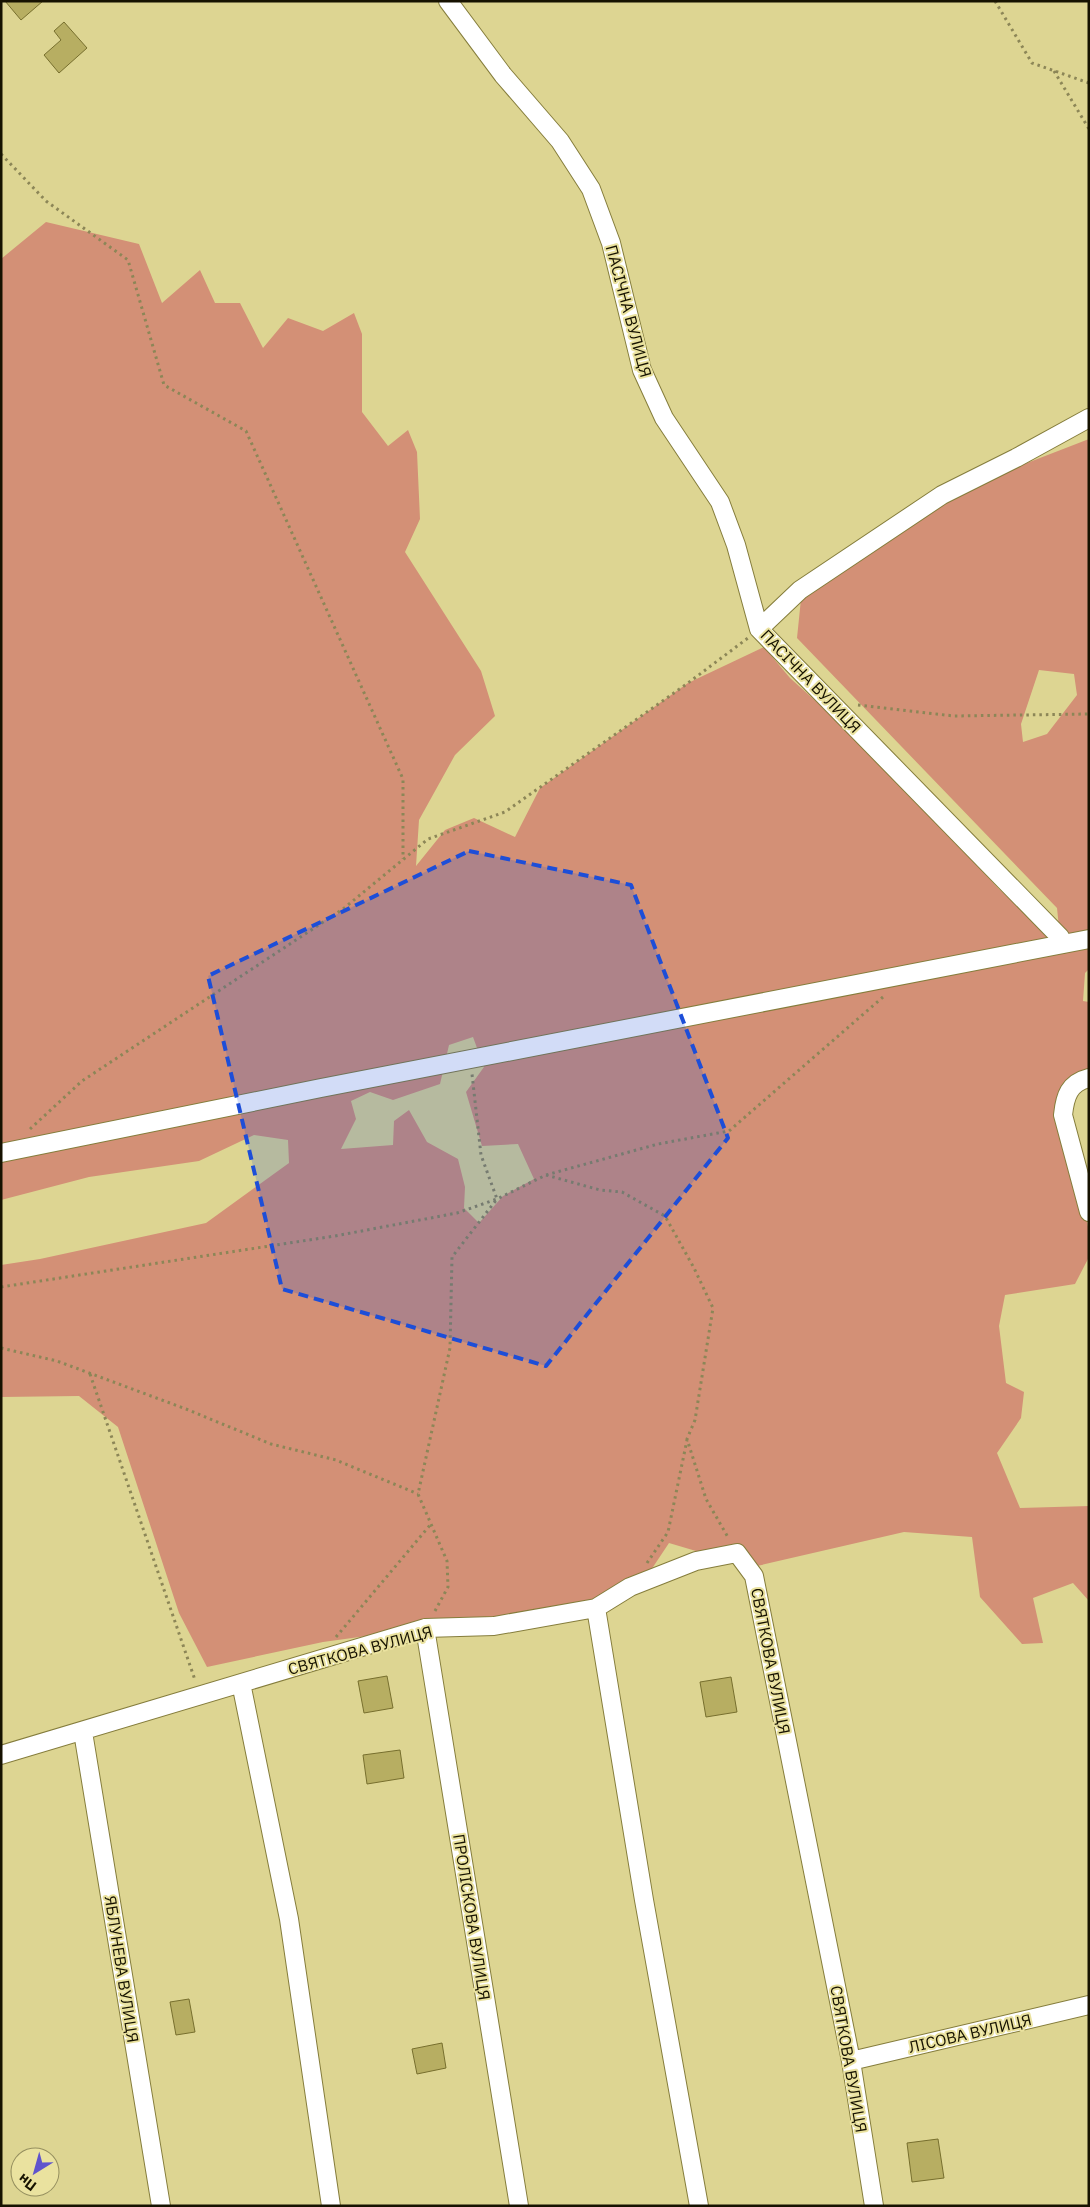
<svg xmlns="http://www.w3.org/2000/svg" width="1090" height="2207" viewBox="0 0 1090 2207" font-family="'IBM Plex Sans',sans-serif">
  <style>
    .green { fill: #d39076; fill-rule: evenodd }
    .building { fill: #b7ae62; stroke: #776f2e }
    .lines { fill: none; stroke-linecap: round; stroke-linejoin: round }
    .minor-casing { stroke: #857d3c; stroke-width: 20 }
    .path { stroke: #8c8657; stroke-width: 3; stroke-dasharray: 2.5 4; stroke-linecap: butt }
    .minor { stroke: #fff; stroke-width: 18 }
    .marked { fill: #1d4ed8; fill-opacity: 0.2; stroke: #1d4ed8; stroke-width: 4; stroke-dasharray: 10 6; stroke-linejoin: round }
    .labels { text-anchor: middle; stroke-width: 4; stroke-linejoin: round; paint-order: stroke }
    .street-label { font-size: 16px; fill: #161200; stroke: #eae29f }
  </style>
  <rect width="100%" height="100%" fill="#ddd592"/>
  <path class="green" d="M46 222 139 244 162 303 200 270 215 303H240L263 348 288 318 323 331 354 313 362 334V412L388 446 408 430 417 452 420 519 405 552 481 671 495 716 455 755 419 820 416 866 445 830 474 818 515 837 540 788 688 683 764 647 790 678 868 748 999 889 1066 947 1060 937 1057 908 797 638 801 599 980 481 1089 439V969L1085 973 1083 1001 1089 1002V1086L1062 1091 1089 1232V1257L1075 1284 1005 1295 999 1326 1006 1383 1024 1392 1021 1418 997 1453 1020 1508 1089 1506V1601L1073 1583 1033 1598 1043 1643 1022 1644 980 1597 972 1537 904 1532 757 1566 723 1559 669 1543 635 1594 459 1627 425 1628 323 1642 207 1667 179 1613 118 1427 79 1396 1 1397V1265L40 1259 206 1223 289 1163 288 1140 254 1135 199 1161 89 1177 1 1200V259ZM1039 670 1074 674 1077 695 1047 734 1023 742 1021 724ZM473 1037 484 1067 466 1092 482 1146 518 1144 534 1179 503 1196 479 1223 464 1208 465 1187 458 1159 427 1142 409 1110 394 1121 393 1145 341 1149 356 1119 351 1101 370 1092 393 1100 440 1084 449 1045Z"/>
  <path class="building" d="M5 1H43L21 20Z
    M64 22 87 48 59 73 44 55 61 40 54 31Z
    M387 1676 393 1708 364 1713 358 1681Z
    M731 1677 737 1712 706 1717 700 1682Z
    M400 1750 404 1778 367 1784 363 1755Z
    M189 1999 195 2032 176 2035 170 2002Z
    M442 2043 446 2068 417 2074 412 2049Z
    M938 2139 944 2178 912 2182 907 2143Z"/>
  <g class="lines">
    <g class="minor-casing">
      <path id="minor" d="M448 1 503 75 560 141 591 189 611 243 642 370 664 418 720 502 736 545 759 629 1060 937 1063 944
        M759 629 800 590 942 495 1016 458 1089 418
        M1089 1078C1069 1083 1065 1096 1063 1115L1089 1212
        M1 1153 321 1088 1089 939
        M596 1608 644 1900 699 2206
        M425 1628 519 2206
        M241 1683 289 1919 331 2206
        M83 1732 161 2206
        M1 1755 425 1628 494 1626 596 1608 630 1587 696 1561 737 1553 754 1576 851 2061 874 2206
        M851 2061 1089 2005"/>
    </g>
    <path class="path" d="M995 1 1032 63 1089 83
      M1054 71 1089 129
      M1 154 46 201 128 260 164 385 246 431 403 779V859
      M858 705 954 716 1089 714
      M30 1129 82 1081 343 909 428 839 505 812 688 683 748 638
      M546 1175 600 1190 622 1192 665 1216 694 1268 713 1308 695 1420 687 1439 706 1499 729 1539
      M1 1287 335 1236 457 1213 497 1199 546 1175 658 1144 729 1131 883 997
      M1 1348 57 1361 186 1409 271 1444 336 1460 418 1494
      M90 1374 195 1680
      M647 1563 668 1532 687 1440
      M435 1611 448 1587 447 1561 418 1494 450 1348 452 1257 497 1199 481 1155 472 1074
      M336 1637 431 1524"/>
    <use href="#minor" class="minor"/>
  </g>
  <path class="marked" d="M469 851 631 885 728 1138 546 1366 282 1289 208 976Z"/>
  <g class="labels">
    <g class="street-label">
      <text transform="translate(629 311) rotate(75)" y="6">ПАСІЧНА ВУЛИЦЯ</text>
      <text transform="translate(811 681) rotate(46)" y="6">ПАСІЧНА ВУЛИЦЯ</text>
      <text transform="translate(360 1650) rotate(-15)" y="6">СВЯТКОВА ВУЛИЦЯ</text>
      <text transform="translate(771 1661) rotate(79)" y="6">СВЯТКОВА ВУЛИЦЯ</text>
      <text transform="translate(472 1917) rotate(81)" y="6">ПРОЛІСКОВА ВУЛИЦЯ</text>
      <text transform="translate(122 1969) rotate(81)" y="6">ЯБЛУНЕВА ВУЛИЦЯ</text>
      <text transform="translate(970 2033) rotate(-13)" y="6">ЛІСОВА ВУЛИЦЯ</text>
      <text transform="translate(849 2059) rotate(80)" y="6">СВЯТКОВА ВУЛИЦЯ</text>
    </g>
  </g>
  <rect width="1090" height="2207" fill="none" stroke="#161200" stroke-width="5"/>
  <g transform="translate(35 2172) rotate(217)"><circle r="24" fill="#eae29f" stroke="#958f5f"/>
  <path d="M0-4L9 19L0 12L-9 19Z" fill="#5f54cd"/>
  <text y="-8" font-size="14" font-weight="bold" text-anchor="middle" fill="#161200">Пн</text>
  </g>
</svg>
